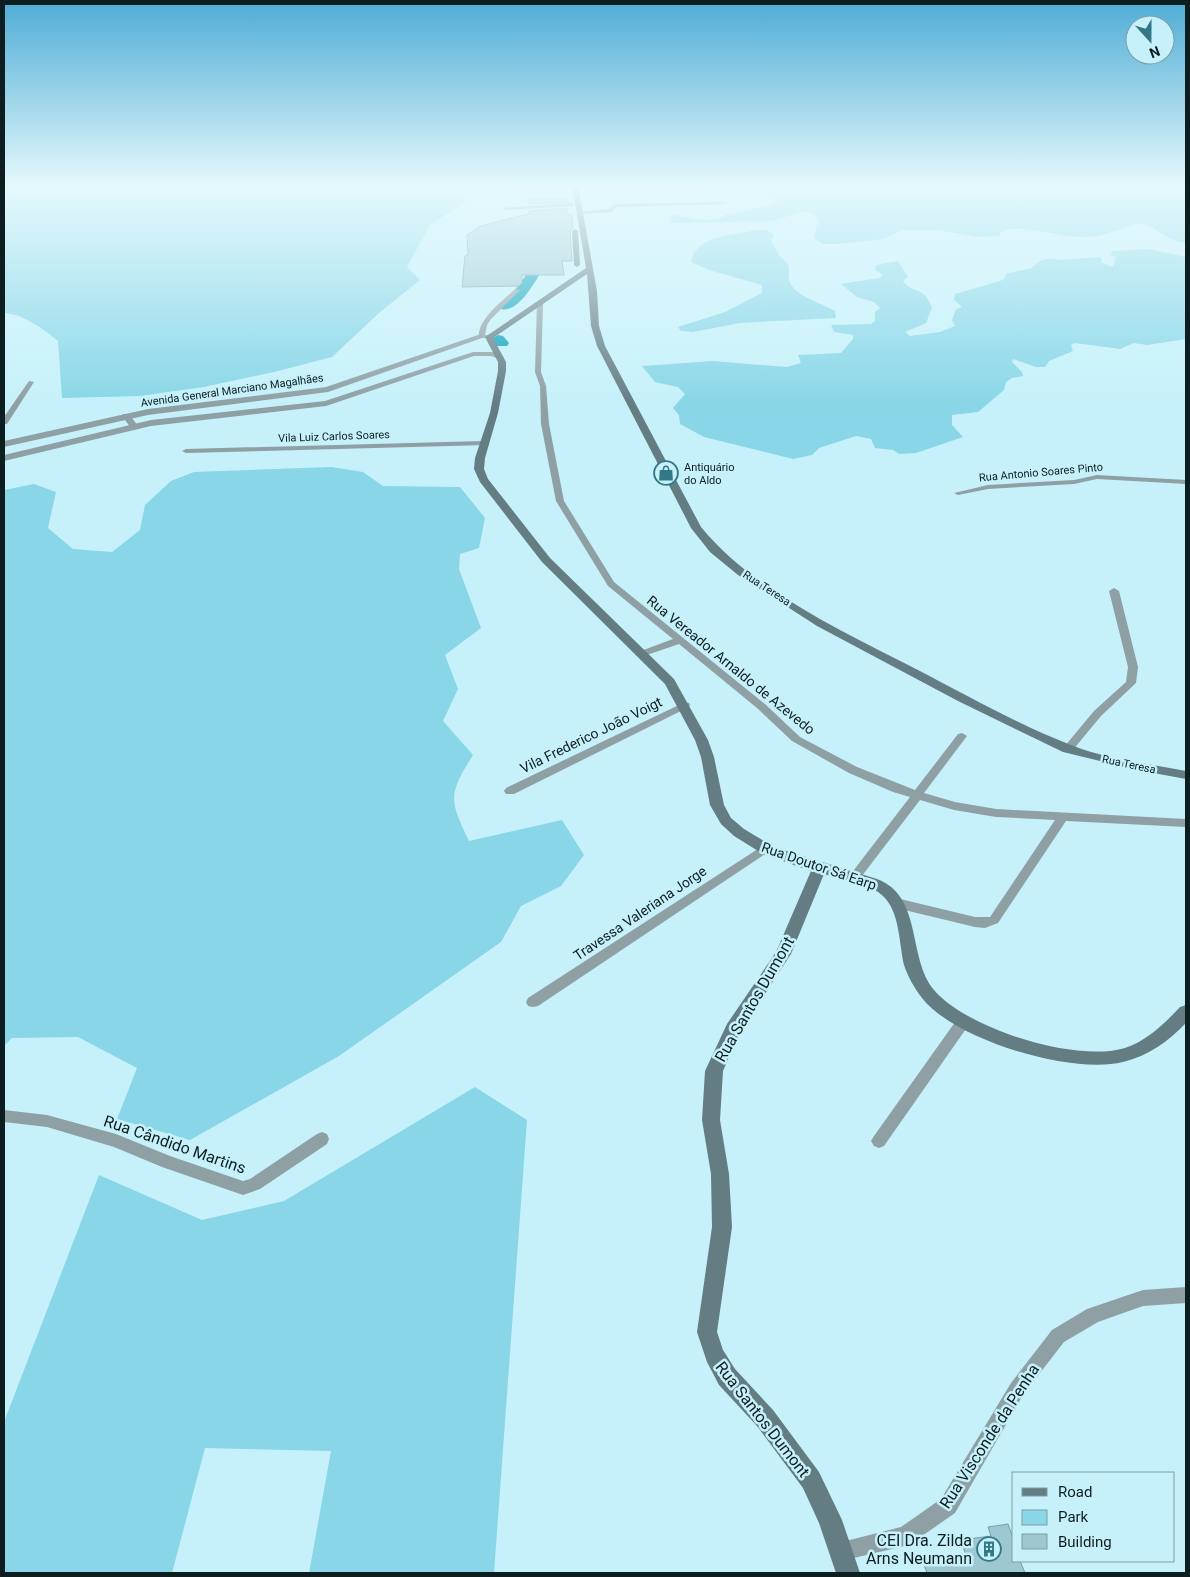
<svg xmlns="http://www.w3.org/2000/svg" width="1190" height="1577" viewBox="0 0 1190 1577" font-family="Roboto,sans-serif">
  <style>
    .green { fill: #88d6e7 }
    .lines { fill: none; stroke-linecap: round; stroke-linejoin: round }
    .river { fill: #08a1b8; fill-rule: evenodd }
    .building { fill: #9ec8d1; stroke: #769ea7 }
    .minor { fill: #8ea0a4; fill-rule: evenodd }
    .tertiary { fill: #8ea0a4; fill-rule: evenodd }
    .secondary { fill: #637d83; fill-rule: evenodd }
    .labels { text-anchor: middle; stroke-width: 5; stroke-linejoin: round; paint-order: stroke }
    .far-street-label { font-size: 11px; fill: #0d1e21; stroke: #c6f1fa }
    .far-poi-label { font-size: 11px; fill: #0d1e21; stroke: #c6f1fa; text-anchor: start }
    .street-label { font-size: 14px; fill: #0d1e21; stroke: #c6f1fa }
    .near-street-label { font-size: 16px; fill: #0d1e21; stroke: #c6f1fa }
    .near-poi-label { font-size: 16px; fill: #0d1e21; stroke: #c6f1fa; text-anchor: end }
  </style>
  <rect width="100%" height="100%" fill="#c6f1fa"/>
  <path class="green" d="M4 185H461L462 192 467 201 430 225 407 267 420 280 379 313 332 357 274 372 204 387 140 396 62 398 58 341C44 329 23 314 4 313Z
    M700 185H1186V243C1164 241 1156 225 1141 224 1130 223 1125 228 1115 231 1103 235 1090 238 1077 237 1059 236 1014 223 1001 232L1000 236 978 237 938 230H903L884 239 838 244H823L814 238 816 227 820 222C810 201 788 219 771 221L673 223 670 219 673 215C688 216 712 226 725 215L772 205 777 202C760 183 729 191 706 191Z
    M756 230H767L774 234 771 240 778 254 788 264C790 270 788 275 789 280 793 296 822 303 835 311L836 318 740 323 693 332 681 331 678 327 725 312 762 293V285L709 270 691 262C696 235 735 235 756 230Z
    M1149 249 1186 257V339L1147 345 1134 343 1120 349 1075 343 1071 345 1073 351 1049 361 1045 367H1036L1013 359 1012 362 1022 372 1023 376 1012 378 1006 382 1004 390 978 412 952 415V425L963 437 916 453 899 454 893 450 875 448 871 439 856 436 819 448 812 455 793 459 704 437 680 424 679 415 673 408 685 394 678 387 655 382 642 366 713 361 787 367 801 363 798 355 841 353 853 339V335L834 332 831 325 871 324 875 321V312L880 308 874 302 857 297 841 284 879 278 883 275 875 270 876 265 898 261 908 277 903 281C912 294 924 285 932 308L926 323 905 332 910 336 940 332 955 326 952 320 956 309 962 307 954 300 955 294 1000 281 1004 279 1006 274 1031 268 1042 260 1051 258 1060 260 1101 257 1102 263 1113 267 1116 257 1110 255 1113 251Z
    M331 467 363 472 383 486 460 487 485 518 479 548 460 554 459 569 481 628 445 655 458 689 443 721 473 755C448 795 449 799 469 841L562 820 584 855 561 886 521 906 501 942 339 1056 190 1140 117 1119 137 1068 78 1037 12 1038 4 1046V490L34 484 56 492 48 528 73 549 112 552 140 530 145 505 171 481 194 472Z
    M475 1087 527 1120 494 1573H309L331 1451 205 1448 172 1573H4V1422L99 1175 202 1220 284 1201Z"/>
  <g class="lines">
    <path class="river" d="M534 270 540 274C532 286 518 313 500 309L498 306 512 294 529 271Z
      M498 335 503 336 509 343 507 346H497L491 339Z"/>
  </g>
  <path class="building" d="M529 198H566L567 202 529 204Z
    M567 208V214H572L573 228 570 231 572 261H562L564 275H522V283L519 286 462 287 465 256 468 255 467 235 481 226 528 214 529 211Z
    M1008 1524 1014 1541V1561H1020L1025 1573H927L923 1562 966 1556 961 1540 991 1536 988 1527Z"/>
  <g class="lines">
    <path class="minor" d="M542 185H569L571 186 546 187 543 190 541 189Z
      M725 202 727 204 616 207 612 212 580 214 577 212 610 209 615 204Z
      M572 203 574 206 505 210 502 208Z
      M515 289 520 290 491 319 487 325 485 335 491 336V338H479C477 319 502 302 515 289Z
      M540 301 543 303 541 372 546 386 549 424 564 501 614 582 765 704 800 737 857 767 915 790 958 734 962 733 967 736 924 793 955 802 996 809 1186 819V827L1066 821 998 923 985 928 975 927 896 908 892 906 890 903 892 900 896 898 975 917H990L1055 820 996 817 954 810 920 800 858 881H850L848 878 850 875 910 797 893 792 849 773 792 741 757 708 679 644 644 656H638L636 654 638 652 673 639 608 586 556 501 541 424 540 386 535 372 537 303Z
      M29 381 34 382 7 424H4V417Z
      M123 414H129L138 426 137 428H131L122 416Z
      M483 441 487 443 486 445 186 453 182 451 186 449Z
      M1097 475 1186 480V484L1097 479 1074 484 988 489 958 495 954 493 988 485 1074 480Z
      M1114 588 1119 591 1138 667 1136 683 1101 716 1072 751H1064L1063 749 1064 747 1094 711 1126 682 1128 667 1109 591Z
      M685 702 689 703 690 705 689 707 514 794H506L504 791 506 788Z
      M764 845 770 849 768 852 538 1006 533 1007 528 1006 526 1002 528 998Z
      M963 1016 968 1018 970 1022 968 1026 884 1146 879 1148 874 1146 871 1141 874 1136 958 1018Z
      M4 1110 47 1115 116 1134 170 1156 243 1181 250 1179 317 1134 322 1132 327 1134 329 1139 327 1144 260 1189 243 1195 162 1167 114 1147 47 1127 4 1122Z
      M1186 1287V1303L1143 1306 1098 1322 1064 1342 1023 1395 955 1513 912 1543 905 1546 841 1561 834 1558 831 1551 834 1544 901 1527 941 1499 1011 1383 1052 1330 1087 1309 1143 1290Z"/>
    <path class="tertiary" d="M478 335 485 337 328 392 148 415 4 447V441L148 409 326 387Z
      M473 352H492L504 357 500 359 491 356H474L326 406 151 426 4 461V455L151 420 325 401Z"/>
    <path class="secondary" d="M572 185H578L597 291 599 326 605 346 701 527C752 590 846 633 918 670 966 695 1021 726 1071 745 1105 759 1150 764 1186 771V779L1137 770 1063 752 958 701 817 626 738 575 710 552 691 528 597 346 591 326 587 274 493 338 506 362V371L498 413 485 458 484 469 488 479 550 558 674 679 708 740 714 757 724 805 731 818 744 829 774 847 877 879C923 896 907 957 934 990 967 1029 1077 1063 1125 1048 1147 1041 1165 1023 1180 1007L1186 1005V1023C1169 1041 1148 1056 1123 1062 1071 1075 955 1040 922 998 915 989 908 977 904 965 899 944 900 913 884 897 871 883 842 879 824 874L791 954 740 1032 723 1071 720 1120 729 1174 732 1227 717 1332 723 1350 735 1369 773 1410 819 1472 842 1520 860 1573H836L819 1523 803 1488 757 1426 719 1385 707 1362 697 1332 712 1227 711 1174 702 1120 705 1071 727 1024 776 952 811 871 763 854 734 836 721 824 710 805 701 757 695 740 665 684 542 562 480 482 474 469 475 458 490 413 498 371V362L485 337 586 268Z
      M575 229 578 231 580 265 577 267 574 265 572 231Z"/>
  </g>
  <linearGradient id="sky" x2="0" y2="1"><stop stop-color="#4eacd5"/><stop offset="0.46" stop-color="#e5f9fd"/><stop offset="1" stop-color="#e5f9fd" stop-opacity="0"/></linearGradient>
  <rect width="1190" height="405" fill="url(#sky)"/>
  <defs>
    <g id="shop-ring" transform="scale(1.25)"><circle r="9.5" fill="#c6f1fa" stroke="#337886" stroke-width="1.5"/><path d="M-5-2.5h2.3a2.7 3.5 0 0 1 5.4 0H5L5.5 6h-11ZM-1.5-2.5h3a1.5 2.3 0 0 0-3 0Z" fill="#337886"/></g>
    <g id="building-ring" transform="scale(1.25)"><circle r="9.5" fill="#c6f1fa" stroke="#337886" stroke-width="1.5"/><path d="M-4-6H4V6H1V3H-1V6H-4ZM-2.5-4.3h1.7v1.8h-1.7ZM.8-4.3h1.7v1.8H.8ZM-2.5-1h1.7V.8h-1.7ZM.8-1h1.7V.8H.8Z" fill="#337886"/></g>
  </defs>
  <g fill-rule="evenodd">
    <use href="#shop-ring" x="666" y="473"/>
    <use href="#building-ring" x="989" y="1549"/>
  </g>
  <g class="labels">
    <g class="far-street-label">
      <text transform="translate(232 390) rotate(-8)" y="4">Avenida General Marciano Magalhães</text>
      <text transform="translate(334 436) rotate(-2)" y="4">Vila Luiz Carlos Soares</text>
      <text transform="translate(1041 472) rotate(-5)" y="4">Rua Antonio Soares Pinto</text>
      <text transform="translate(767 588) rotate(33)" y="4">Rua Teresa</text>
      <text transform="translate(1129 764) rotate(12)" y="4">Rua Teresa</text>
    </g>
    <g class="far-poi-label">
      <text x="684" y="471">Antiquário<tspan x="684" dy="13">do Aldo</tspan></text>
    </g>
    <g class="street-label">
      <text transform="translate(731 665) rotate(39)" y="5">Rua Vereador Arnaldo de Azevedo</text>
      <text transform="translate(591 735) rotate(-26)" y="5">Vila Frederico João Voigt</text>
      <text transform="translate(819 866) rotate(19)" y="5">Rua Doutor Sá Earp</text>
      <text transform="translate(640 913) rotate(-34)" y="5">Travessa Valeriana Jorge</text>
    </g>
    <g class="near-street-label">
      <text transform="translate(754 999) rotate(-60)" y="6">Rua Santos Dumont</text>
      <text transform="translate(175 1144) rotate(19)" y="6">Rua Cândido Martins</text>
      <text transform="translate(763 1419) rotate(52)" y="6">Rua Santos Dumont</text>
      <text transform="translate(989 1436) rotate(-57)" y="6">Rua Visconde da Penha</text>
    </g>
    <g class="near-poi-label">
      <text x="972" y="1546">CEI Dra. Zilda<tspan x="972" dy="18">Arns Neumann</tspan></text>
    </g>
  </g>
  <rect width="1190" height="1577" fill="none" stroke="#0d1e21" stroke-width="10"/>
  <rect x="1012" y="1472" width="162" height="90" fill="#c6f1fa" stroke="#7c9da3"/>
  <rect x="1022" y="1488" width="25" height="8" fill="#637d83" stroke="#7c9da3"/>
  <text x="1058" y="1497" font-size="15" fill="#0d1e21">Road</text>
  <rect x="1022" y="1510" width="25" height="15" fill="#88d6e7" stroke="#7c9da3"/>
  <text x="1058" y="1522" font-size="15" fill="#0d1e21">Park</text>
  <rect x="1022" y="1534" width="25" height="15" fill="#9ec8d1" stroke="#7c9da3"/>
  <text x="1058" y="1547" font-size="15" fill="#0d1e21">Building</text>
  <g transform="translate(1150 40) rotate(159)"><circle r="24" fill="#c6f1fa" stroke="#7c9da3"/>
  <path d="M0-4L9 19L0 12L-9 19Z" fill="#337886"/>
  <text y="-8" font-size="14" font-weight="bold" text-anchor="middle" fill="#0d1e21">N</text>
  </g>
</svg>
